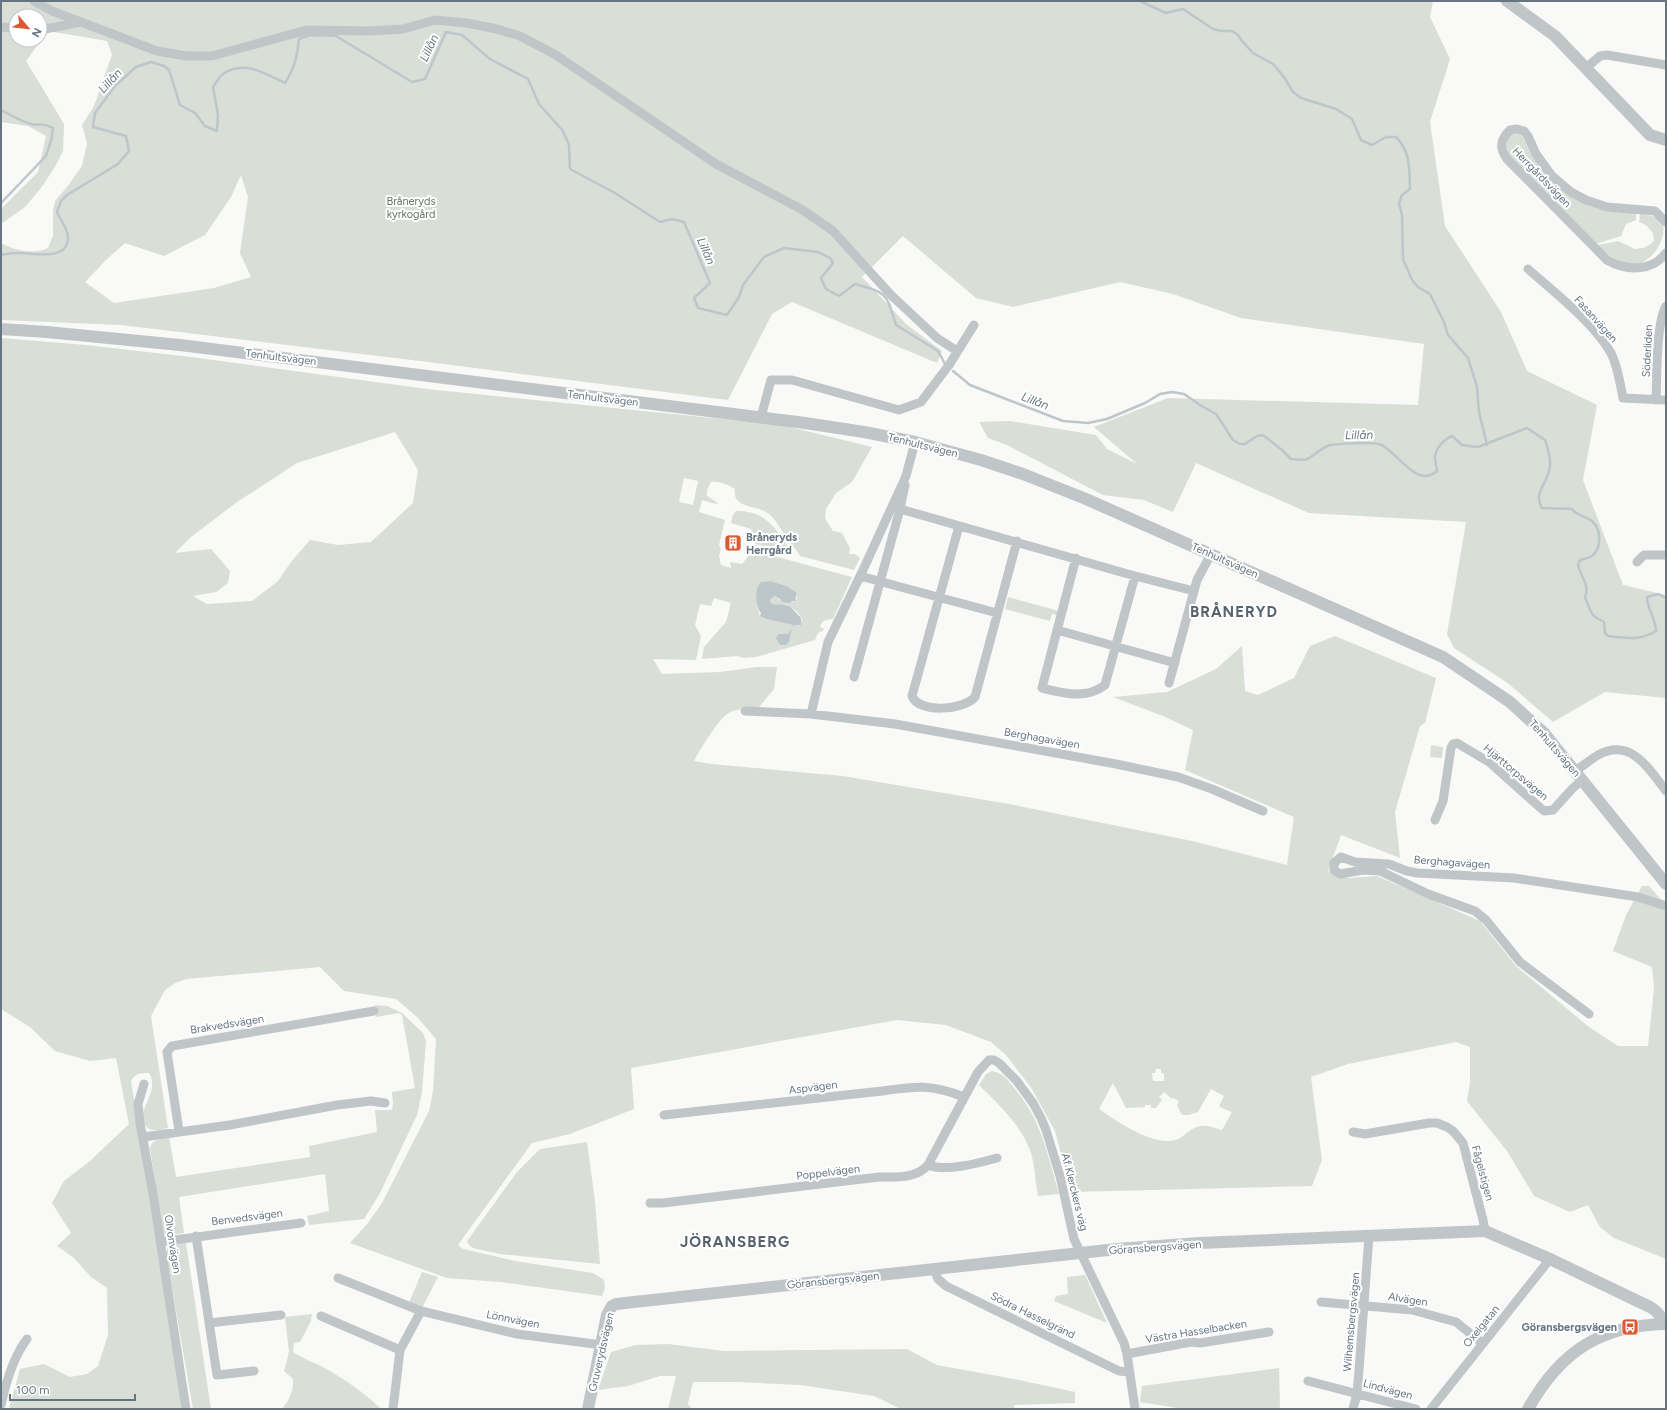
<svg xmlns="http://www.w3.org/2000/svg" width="1667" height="1410" viewBox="0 0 1667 1410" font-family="Figtree,sans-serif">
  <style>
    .green { fill: #d9ded6; fill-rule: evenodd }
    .water { fill: #bdc6cb }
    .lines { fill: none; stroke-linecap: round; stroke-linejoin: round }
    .stream { stroke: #bdc6cb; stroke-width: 2.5 }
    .minor { stroke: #c0c5c8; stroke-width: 9 }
    .tertiary { stroke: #c0c5c8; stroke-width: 12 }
    .labels { text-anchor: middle; stroke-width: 4; stroke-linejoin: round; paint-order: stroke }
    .street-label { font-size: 11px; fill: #667580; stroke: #fff }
    .park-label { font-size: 11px; fill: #687965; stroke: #fff }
    .poi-label { font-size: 11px; font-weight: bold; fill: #667580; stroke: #fff; text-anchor: start }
    .water-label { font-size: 12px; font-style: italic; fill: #667a81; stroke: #fff }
    .district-label { font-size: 15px; font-weight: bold; letter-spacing: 1px; fill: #57636c; stroke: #fff }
  </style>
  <rect width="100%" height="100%" fill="#f9f9f7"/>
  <path class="green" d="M1 1H1433L1430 17 1450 59 1430 122 1445 226 1501 312 1527 371 1597 405 1583 480 1623 585 1666 595V698L1605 692 1553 722 1509 684 1454 648 1447 634 1466 522 1309 513 1196 463 1173 512 1144 500 1103 495 1007 445 988 438 979 422 1010 421 1096 435 1107 449 1137 464 1094 427 1168 398 1418 405 1424 344 1241 318 1173 294 1120 282 1013 307 976 298 903 236 862 277 906 324 942 351 937 363 792 302 772 314 728 400 420 361 121 325 1 320V243C14 250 34 255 48 248L53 236V211L55 201 67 187 82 166 87 143 82 125 94 106 112 55 107 41 48 31 26 61 64 124 63 151 55 167 41 188 25 207 1 224V209L38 172 46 136 28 126 1 122ZM16 16H40V40H16ZM241 175 248 197 240 253 251 277 214 288 114 303 85 282 107 259 125 243 164 256 205 235 231 197Z
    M1514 134H1520L1528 143 1535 158 1585 204 1596 208 1636 213V220L1626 224 1621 236 1596 244 1505 152V141L1509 135Z
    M1640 214C1647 215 1659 216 1663 223 1667 243 1648 269 1626 264 1615 261 1606 253 1598 245L1618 241 1635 249 1643 248 1651 244 1654 240 1653 233 1646 225 1639 222Z
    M1 338 86 345 191 357 427 389 782 425 872 447 852 482 836 493 826 509 825 518 827 522 833 531 842 533 843 535 850 548 849 554H855L860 558 854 570 800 556C796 549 791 544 787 538 780 529 776 518 766 512 754 505 732 508 735 489 727 484 720 481 711 482L707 490V496L718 503 716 504 702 500 699 512 725 520 719 545 721 549 719 556 721 565 731 568 730 562 742 564 751 553 758 552 852 577 833 619C827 619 821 621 820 627L824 629 823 631 818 633 815 640 756 657 744 658 737 656 702 659 704 647 726 622 731 603 714 598 711 606 700 604 695 625 701 636 696 660 653 659 662 674 720 672 757 667H777L774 689 759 707C748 709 734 708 726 715 716 723 700 750 694 761L711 764 843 776 1009 804 1192 841 1287 865 1294 817 1185 770 1193 730 1163 716 1113 697 1167 692 1216 669 1242 646 1245 691 1258 695 1294 678 1310 646 1335 636 1436 678 1425 723 1420 726 1395 812 1400 858 1341 835 1328 871 1348 878 1377 876 1480 921 1516 966 1589 1027 1618 1046H1648L1654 988 1652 967 1613 951 1626 915 1642 886H1649L1666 905V1259L1614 1238 1600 1227 1588 1205 1570 1212 1534 1196 1507 1151 1467 1101 1470 1082V1047L1456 1042 1348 1064 1311 1077 1322 1160 1312 1186 1071 1192 1055 1131 1032 1089 1006 1055 991 1042 946 1025 897 1020 631 1068 634 1109 570 1134 532 1143 458 1245 463 1249 515 1261 593 1273 604 1280 605 1288 602 1296 500 1282 447 1278 350 1243 368 1223 382 1203 429 1111 433 1091 436 1039 417 1017 396 999 344 991 320 967 186 979 175 983 165 990 151 1016 168 1128C161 1130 156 1131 149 1129 130 1113 162 1094 149 1073 141 1073 135 1073 131 1081L182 1409H9L20 1369 44 1364 70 1377 87 1374 98 1366 108 1335 107 1288 91 1277 74 1258 57 1246 71 1233 52 1203 64 1181 90 1161 129 1124 116 1058 90 1061 55 1051 30 1027 1 1009ZM395 432 418 470 413 503 371 542 338 545 310 540 291 562 278 581 252 601 207 604 193 596 216 592 228 583 230 571 211 549 175 553 191 537 237 502 297 463ZM684 478 698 481 693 505 679 502ZM771 581 787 586 797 593V598L794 602 782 601 774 596 771 598 770 602 776 606C778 605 780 604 782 604 791 604 800 613 802 620L799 626 766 619 760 616 757 607 756 593 760 583ZM791 629 788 644 780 645 777 637 780 634H788ZM1156 1069H1161V1073H1164V1081H1153L1152 1073H1155ZM1113 1083 1126 1108 1145 1107V1105H1151V1108H1156L1162 1100 1159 1097 1164 1092 1172 1099 1174 1098 1179 1102 1177 1105 1182 1115H1189L1198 1112 1211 1089 1224 1096 1219 1106 1224 1109 1232 1112 1222 1130C1207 1126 1201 1122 1188 1132 1185 1134 1181 1138 1178 1139 1157 1149 1116 1121 1099 1109Z
    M736 511C766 510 775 529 790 549L789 553 756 544 751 529 731 523 733 515Z
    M1008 597 1059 611 1057 615 1052 614 1050 621 1005 609Z
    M1431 745 1443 747 1442 758 1430 757Z
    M375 1005 387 1006 402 1013 423 1033 426 1041 422 1092 417 1115 379 1195 364 1219 309 1225 307 1216 329 1211 325 1174 179 1197 184 1233 166 1236 163 1234 150 1148C152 1139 161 1139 169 1137L176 1177 310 1157 309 1146 377 1132 375 1110H392L393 1103 392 1092 415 1088 402 1015 399 1013 376 1017Z
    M992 1071C1005 1074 1007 1079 1015 1089 1041 1119 1048 1156 1059 1194L1038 1196C1035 1181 1035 1164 1030 1150 1020 1124 999 1105 979 1085L986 1074Z
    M587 1142 595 1201 600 1264 500 1254 473 1248 469 1245 467 1241 517 1172 540 1149Z
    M186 1243 211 1409H193L166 1253C167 1243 177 1244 186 1243Z
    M422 1272 438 1277 422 1308 409 1303Z
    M1085 1275 1107 1323 1054 1301 1056 1296 1068 1294 1067 1277Z
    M312 1314 311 1321 300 1342 294 1343 293 1352C303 1359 313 1362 323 1367 344 1379 365 1393 381 1409H282C289 1401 294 1390 293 1379L284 1371 289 1352 285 1317Z
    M668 1344 724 1351 907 1349 937 1365 1019 1380 1075 1392V1403L1014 1405 1015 1409H901L874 1396 800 1385 738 1382H693L688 1404 692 1409H668L676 1376H660L628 1386 598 1390 611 1352 636 1345Z
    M1279 1368 1280 1409H1184L1140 1402 1142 1386Z"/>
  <path class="water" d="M771 581 787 586 797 593 795 602 793 601 789 603 782 602 780 599 774 596 770 600 771 603 775 605 781 604 790 606 801 618V625L792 626 789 642 786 645H780L776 638 779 634H788L793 625 766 619 760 616 761 613C755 607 754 588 761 582Z"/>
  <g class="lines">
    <path class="stream" d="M1140 1 1166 13 1183 9 1213 29 1221 31H1232L1238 35 1242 41 1253 53 1273 64 1284 77 1293 92 1301 98 1336 109 1352 119 1361 140 1372 145 1386 137H1396C1411 152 1409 169 1410 189L1402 195 1399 204 1402 215 1403 259 1412 280 1418 287 1430 294 1444 322 1448 335 1468 358 1477 387 1479 412 1487 445
      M1 110C11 115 20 121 31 124 41 126 42 122 53 128L51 141 46 156 1 203
      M1 255C6 254 11 253 16 253 32 252 68 263 68 237 68 229 60 219 57 212L61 201 67 195 118 164 129 151 126 136 93 127 95 113 115 86 136 67 151 62 164 66 169 70 180 105 195 113 205 126 217 131 218 115 213 87C216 83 219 77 223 74 243 59 266 74 285 83 295 67 297 57 299 39L310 35 336 36 412 82 425 79 446 32 462 35 490 59 528 79 539 104 563 131 569 145 570 169 615 193 660 222 672 219 684 222 710 283 694 298 698 308 727 315 739 297 743 285 764 257 784 248 818 252 830 258 833 263 821 278 826 289 839 296 855 284C888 293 886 293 896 325L938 351 945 364
      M953 371 970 385 1063 421 1088 423 1107 419 1145 403 1160 394 1172 392 1184 394 1200 405 1216 414 1233 440 1240 444H1245L1257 436 1263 435 1282 450 1291 459C1296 459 1303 461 1307 459 1315 455 1321 448 1330 445 1337 444 1373 442 1379 444 1396 449 1416 490 1437 471 1437 466 1435 463 1435 458 1435 449 1444 439 1452 436L1462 445 1478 447 1527 428 1545 440C1548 449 1552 461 1549 471 1546 485 1533 494 1542 508L1572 509C1577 516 1586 516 1593 522 1601 530 1602 548 1592 556 1589 558 1584 559 1580 560L1578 565C1581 578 1590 584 1585 598 1589 604 1589 612 1595 617 1598 619 1601 620 1604 622L1605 633 1608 636C1625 638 1640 641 1656 631 1656 619 1647 609 1647 597L1658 594 1666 598"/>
    <path class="minor" d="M34 1 52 11 157 51 186 56H212L307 30 369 31 403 29 435 20 467 23 497 29 520 36 556 55 716 164 801 209 833 231 891 295 937 338 957 351
      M1 27 16 28
      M40 30 81 22
      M1586 68 1600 56 1607 55 1666 65
      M1666 222 1655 211 1607 207 1586 200 1571 192 1552 176 1536 154 1528 136 1524 131 1517 129 1510 130C1500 140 1499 148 1507 159L1607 260C1626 271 1652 272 1666 253
      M1528 269C1554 292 1594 323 1611 353 1618 367 1620 383 1623 398L1666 400
      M1656 400C1657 377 1656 323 1666 306
      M761 417 771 380H792L899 410 921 402 949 365 974 325
      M900 509 1135 576 1194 591
      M959 526 912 696C919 714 964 710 975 697L1017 541
      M1076 558 1042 688C1063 693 1086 700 1105 685L1135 576
      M1637 562 1644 555H1666
      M860 576 997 613
      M1057 630 1175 663
      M854 677 900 509 905 485
      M1169 683 1197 580 1211 554
      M745 711 811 714 895 724 1116 764 1178 777 1212 789 1263 811
      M811 714 828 642 863 570 906 476 915 442
      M1575 771C1583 766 1590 760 1598 755 1631 737 1649 769 1666 791
      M1435 820 1443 801 1451 748 1453 744 1457 743 1489 762 1544 811 1553 810 1572 789 1582 780
      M1589 1014 1520 962 1486 920 1475 911 1428 894 1380 871 1363 870 1340 874 1334 870V863L1341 857 1355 862 1389 864 1407 871 1417 873 1514 878 1638 897 1666 906
      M144 1084 138 1104 140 1123 153 1194 186 1409
      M664 1115 882 1091C915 1086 932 1084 964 1097
      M179 1131 167 1052 172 1046 374 1011
      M1353 1132 1365 1134 1429 1123H1437L1447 1127 1453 1131 1463 1143 1483 1220 1485 1231
      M143 1137 230 1125 337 1105 371 1101 385 1103
      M928 1165C946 1172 979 1163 997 1158
      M650 1203H663L879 1177C896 1177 916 1179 928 1165L978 1072 989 1060H994L999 1063 1016 1080 1033 1103 1041 1118 1046 1130 1060 1176 1074 1239 1124 1343 1127 1354 1135 1409
      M196 1236 217 1375 254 1371
      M160 1242 301 1223
      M934 1269 938 1279 946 1286 1119 1371 1129 1372
      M338 1278 421 1311
      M1321 1302 1412 1310 1456 1322 1482 1343
      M321 1316 400 1350
      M209 1323 281 1315
      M1127 1354 1191 1342 1200 1343 1269 1332
      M1308 1381 1416 1409
      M1 1405C6 1382 13 1357 27 1339
      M393 1409 400 1350 421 1311 517 1334 602 1345
      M1353 1409 1357 1394 1359 1370 1369 1236
      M1431 1409 1550 1259"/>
    <path class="tertiary" d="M1507 1 1555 36 1650 135 1666 140
      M1 329 47 332 180 345 805 423 864 432 915 442 981 460 1023 474 1086 499 1443 657 1510 702 1544 733 1666 884
      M588 1409 607 1315 612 1306 616 1304 1117 1249 1199 1243 1485 1231 1550 1259 1650 1307C1658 1312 1661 1315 1662 1324
      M1528 1409C1560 1352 1600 1325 1666 1324"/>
  </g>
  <defs>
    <g id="building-square" transform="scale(0.9)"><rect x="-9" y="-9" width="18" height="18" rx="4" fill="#da5a36" stroke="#fff"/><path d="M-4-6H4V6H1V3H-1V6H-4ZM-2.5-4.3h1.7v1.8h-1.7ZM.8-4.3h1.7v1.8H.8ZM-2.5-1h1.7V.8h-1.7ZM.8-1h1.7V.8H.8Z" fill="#fff"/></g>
    <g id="bus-square" transform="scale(0.9)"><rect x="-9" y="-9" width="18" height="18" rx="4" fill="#da5a36" stroke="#fff"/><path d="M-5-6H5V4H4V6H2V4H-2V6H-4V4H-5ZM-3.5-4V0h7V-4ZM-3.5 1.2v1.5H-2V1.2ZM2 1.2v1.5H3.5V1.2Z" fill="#fff"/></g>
  </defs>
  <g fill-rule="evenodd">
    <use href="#building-square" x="733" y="543"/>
    <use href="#bus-square" x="1630" y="1327"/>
  </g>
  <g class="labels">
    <g class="street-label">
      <text transform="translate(1542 177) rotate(46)" y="4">Herrgårdsvägen</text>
      <text transform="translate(1596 319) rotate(48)" y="4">Fasanvägen</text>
      <text transform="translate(1647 351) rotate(-87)" y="4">Söderliden</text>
      <text transform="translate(281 357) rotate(7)" y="4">Tenhultsvägen</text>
      <text transform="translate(603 398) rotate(7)" y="4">Tenhultsvägen</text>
      <text transform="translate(923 445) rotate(14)" y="4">Tenhultsvägen</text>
      <text transform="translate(1225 560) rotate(24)" y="4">Tenhultsvägen</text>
      <text transform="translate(1042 738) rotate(10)" y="4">Berghagavägen</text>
      <text transform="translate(1555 748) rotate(49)" y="4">Tenhultsvägen</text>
      <text transform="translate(1516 772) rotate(40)" y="4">Hjärttorpsvägen</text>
      <text transform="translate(1452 862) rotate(4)" y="4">Berghagavägen</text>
      <text transform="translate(227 1024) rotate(-9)" y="4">Brakvedsvägen</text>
      <text transform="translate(813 1087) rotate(-7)" y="4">Aspvägen</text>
      <text transform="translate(828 1172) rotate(-7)" y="4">Poppelvägen</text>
      <text transform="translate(1483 1173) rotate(75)" y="4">Fågelstigen</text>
      <text transform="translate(1075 1192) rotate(76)" y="4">Af Klerckers väg</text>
      <text transform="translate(247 1217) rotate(-7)" y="4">Benvedsvägen</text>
      <text transform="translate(173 1244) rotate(81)" y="4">Olvonvägen</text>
      <text transform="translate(1155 1247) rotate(-4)" y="4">Göransbergsvägen</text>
      <text transform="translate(833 1280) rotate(-6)" y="4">Göransbergsvägen</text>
      <text transform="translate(1408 1299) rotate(9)" y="4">Alvägen</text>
      <text transform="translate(1033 1315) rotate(26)" y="4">Södra Hasselgränd</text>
      <text transform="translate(513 1319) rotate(11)" y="4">Lönnvägen</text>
      <text transform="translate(1351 1322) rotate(-85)" y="4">Wilhemsbergsvägen</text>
      <text transform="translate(1481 1326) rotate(-51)" y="4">Oxelgatan</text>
      <text transform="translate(1196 1331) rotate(-9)" y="4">Västra Hasselbacken</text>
      <text transform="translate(601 1352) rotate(-77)" y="4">Gruverydsvägen</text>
      <text transform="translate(1388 1389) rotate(15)" y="4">Lindvägen</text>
    </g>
    <g class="park-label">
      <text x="411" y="205">Bråneryds<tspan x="411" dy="13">kyrkogård</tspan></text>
    </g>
    <g class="poi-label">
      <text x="746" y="541">Bråneryds<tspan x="746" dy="13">Herrgård</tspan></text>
      <text x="1617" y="1331" text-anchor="end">Göransbergsvägen</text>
    </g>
    <g class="water-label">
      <text transform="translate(429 48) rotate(-65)" y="4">Lillån</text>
      <text transform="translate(110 81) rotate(-48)" y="4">Lillån</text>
      <text transform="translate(706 251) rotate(67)" y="4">Lillån</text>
      <text transform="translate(1035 401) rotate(21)" y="4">Lillån</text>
      <text transform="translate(1359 435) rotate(-1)" y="4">Lillån</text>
    </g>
    <g class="district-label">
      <text x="1234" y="617">BRÅNERYD</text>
      <text x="735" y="1247">JÖRANSBERG</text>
    </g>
  </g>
  <rect width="1667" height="1410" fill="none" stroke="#667580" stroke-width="4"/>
  <g transform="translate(28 28) rotate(118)"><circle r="19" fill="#ffffff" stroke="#c2c8cc"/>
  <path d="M0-3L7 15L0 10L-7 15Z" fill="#da5a36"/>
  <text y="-6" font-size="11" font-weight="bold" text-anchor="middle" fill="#667580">N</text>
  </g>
  <path d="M10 1394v6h125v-6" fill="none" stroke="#667580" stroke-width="2"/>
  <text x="16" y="1394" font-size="12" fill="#667580" stroke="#ffffff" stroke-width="3" paint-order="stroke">100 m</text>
</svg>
